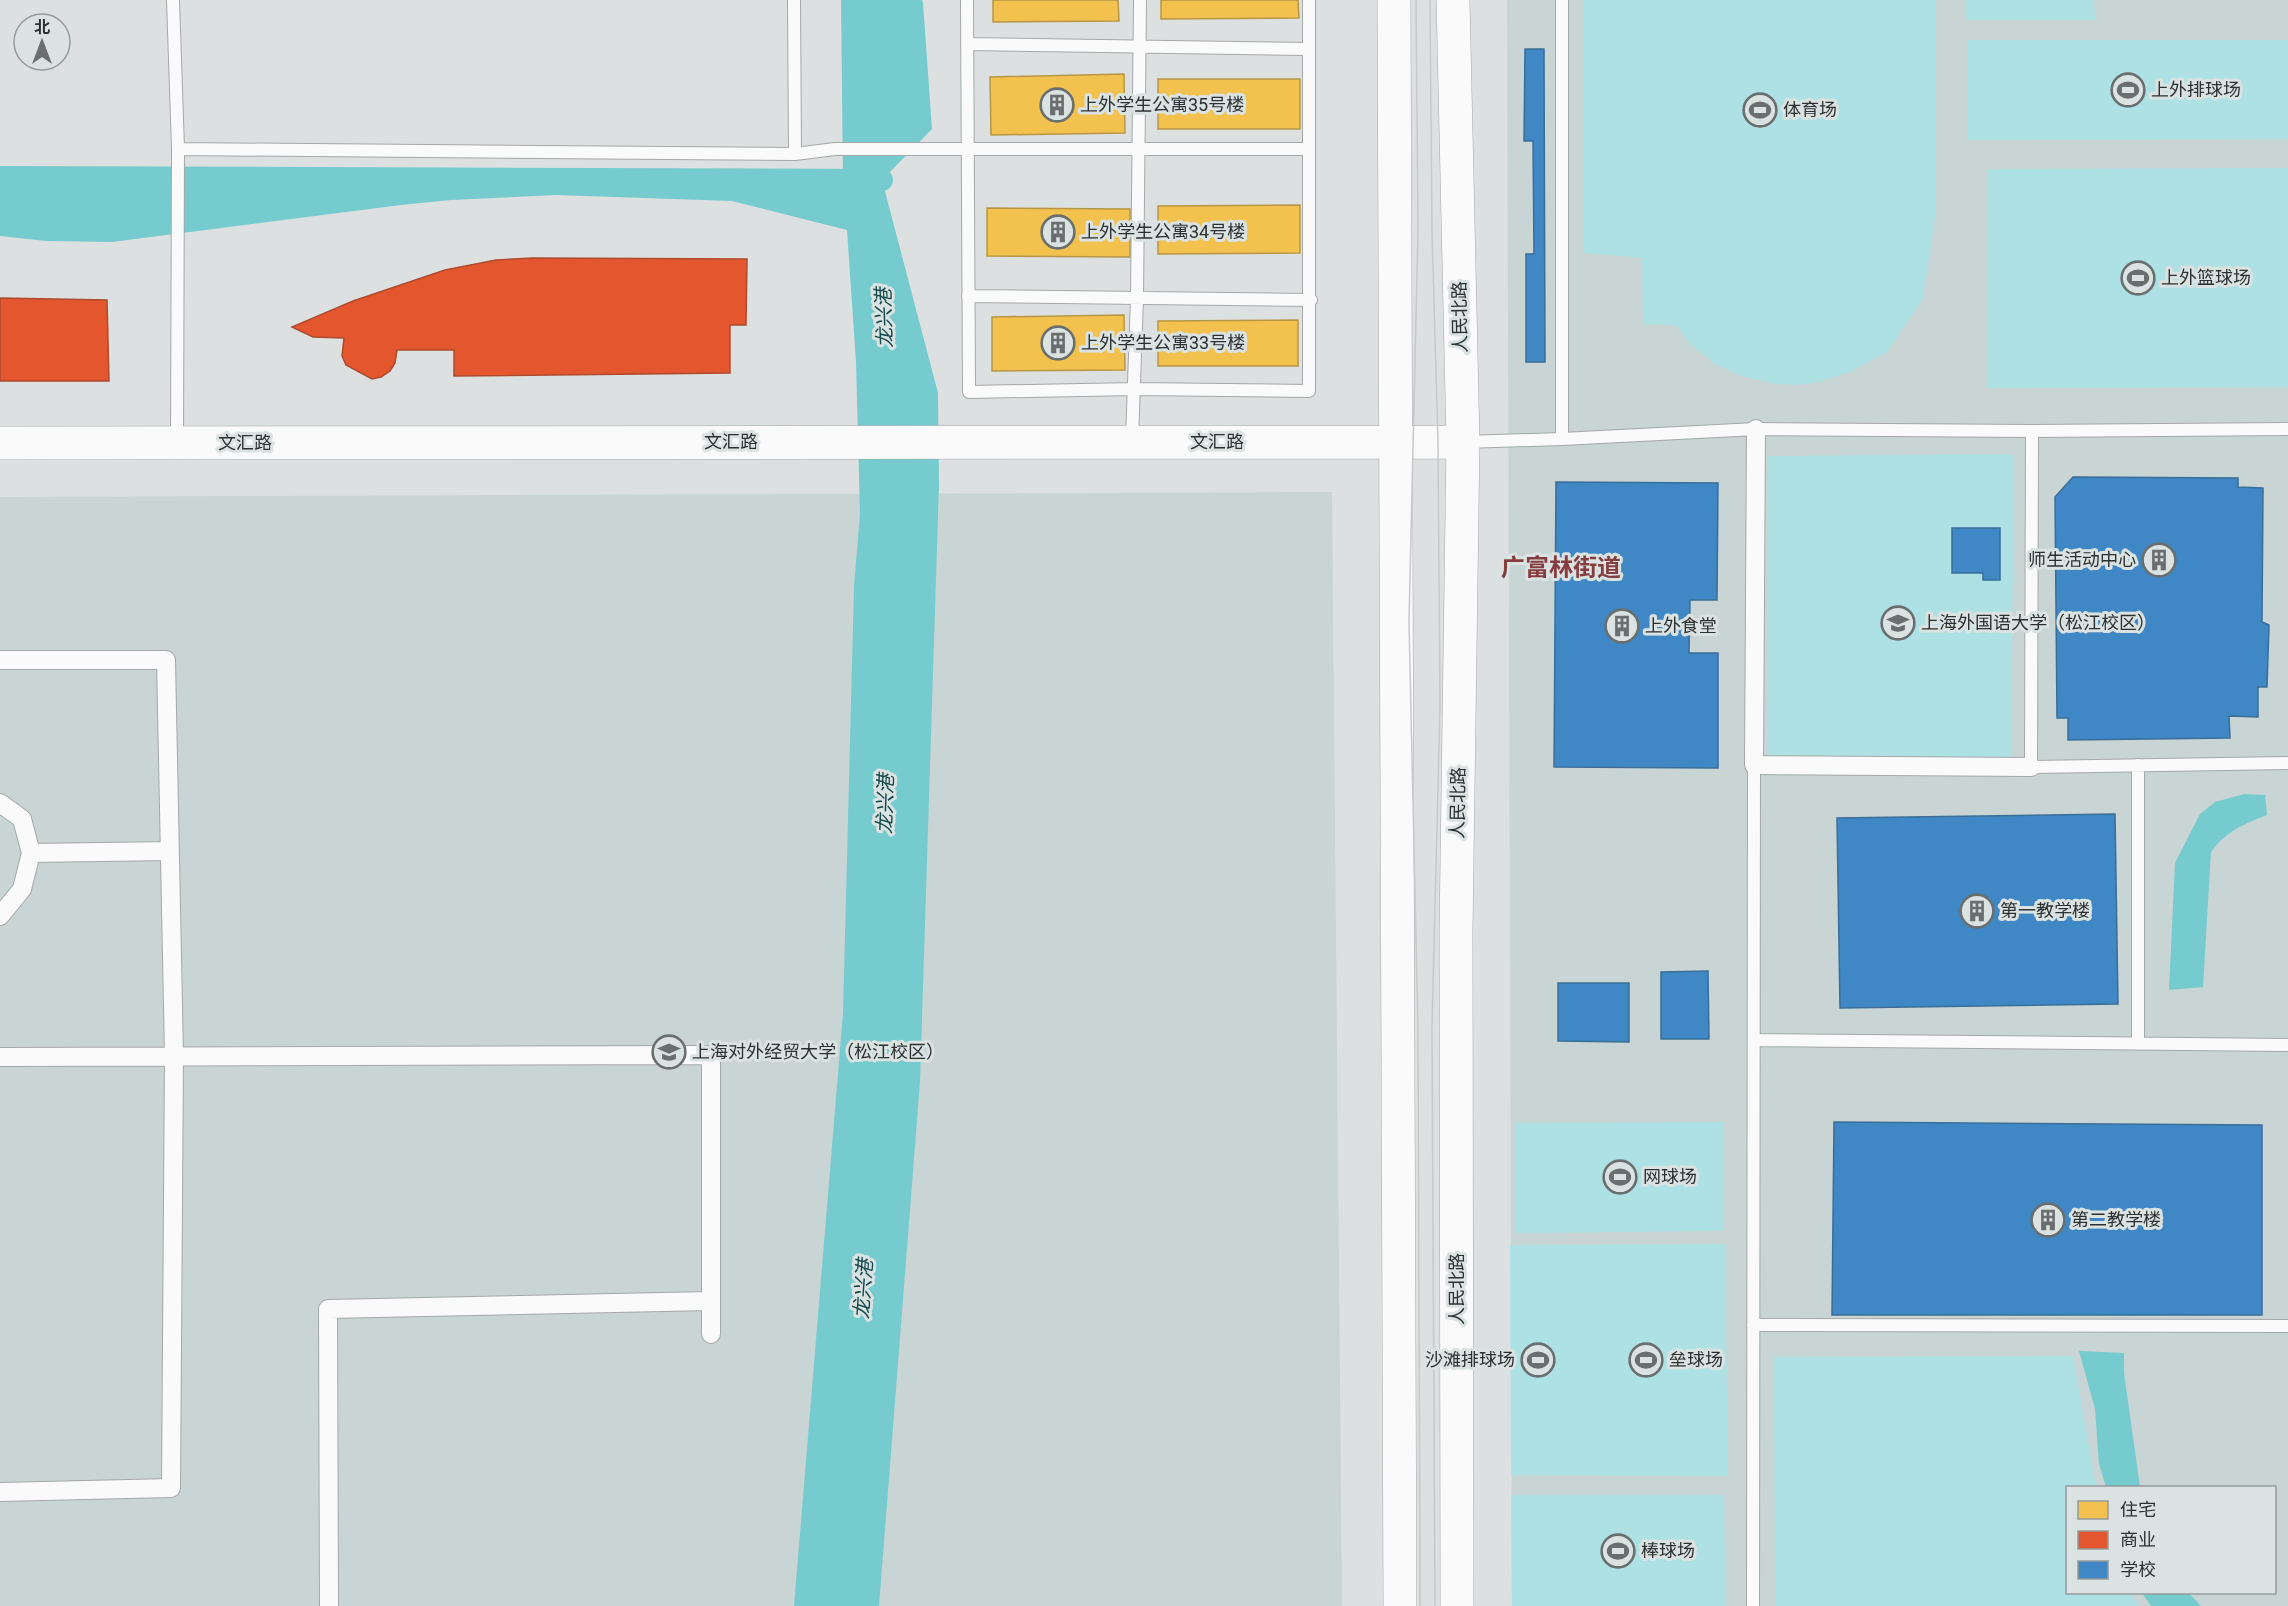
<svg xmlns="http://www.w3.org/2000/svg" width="2288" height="1606" viewBox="0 0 2288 1606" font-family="Roboto,'Noto Sans SC',sans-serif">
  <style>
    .built { fill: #c9d4d5; fill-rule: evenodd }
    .green { fill: #ade1e3 }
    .water { fill: #76cbcf }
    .homes { fill: #f2c14e; stroke: #b79645; stroke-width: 1.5 }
    .shops { fill: #e4572e; stroke: #ad4b2f; stroke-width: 1.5 }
    .schools { fill: #3f88c5; stroke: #3a6e98; stroke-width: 1.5 }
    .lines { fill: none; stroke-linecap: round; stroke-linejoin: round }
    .canal { stroke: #76cbcf; stroke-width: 22 }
    .service-casing { stroke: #a5a8a8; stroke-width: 14 }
    .pedestrian-casing { stroke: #a5a8a8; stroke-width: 20 }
    .secondary-casing { stroke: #a5a8a8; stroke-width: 34 }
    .service { stroke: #fafafa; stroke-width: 12 }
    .pedestrian { stroke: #fafafa; stroke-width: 18 }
    .secondary { stroke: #fafafa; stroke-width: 33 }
    .tram { stroke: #c8c8c8; stroke-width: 1.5 }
    .labels { text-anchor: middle; stroke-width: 6; stroke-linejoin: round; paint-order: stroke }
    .poi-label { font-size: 18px; fill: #2d3030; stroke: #dae2e2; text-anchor: start }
    .street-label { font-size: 18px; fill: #2d3030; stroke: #dae2e2 }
    .water-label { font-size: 20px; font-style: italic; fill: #13484a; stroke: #dae2e2 }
    .district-label { font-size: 24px; font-weight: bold; fill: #863d40; stroke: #dae2e2 }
  </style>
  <rect width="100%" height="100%" fill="#dce0e0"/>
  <path class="built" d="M1507 0H2288V1606H1512ZM2068 1488H2274V1592H2068Z
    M1332 492 1342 1606H0V497Z"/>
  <path class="green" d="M1584 0H1936L1935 217 1923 299 1887 352 1850 372 1818 382 1799 385 1777 384 1741 376 1714 363 1688 342 1676 325 1643 324 1642 258 1584 253Z
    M1966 0H2094L2095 20H1966Z
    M1967 40H2288V139L1967 140Z
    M2288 168V387L1987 388V169Z
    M2014 454 2011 761 1768 760V456Z
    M1724 1122 1723 1231 1516 1233 1515 1123Z
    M1725 1244 1728 1476 1511 1475 1510 1245Z
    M2073 1356 2096 1487 2068 1488V1592L2130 1593 2139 1606H1775L1774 1357Z
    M1511 1495H1724L1726 1606H1512Z"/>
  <path class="water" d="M841 0H922L923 3 932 129 882 180 938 393 939 484 920 1082 879 1606H794L843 1013 854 586 860 514 856 362 847 230 732 201 556 195 451 200 401 205 112 242 46 241 0 236V184L843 180Z
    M2244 794 2265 795 2267 815C2244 824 2226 831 2211 852L2203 987 2169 990 2175 863 2200 814 2215 802Z
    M2079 1351 2124 1353V1373L2140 1487H2106L2099 1464 2095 1409Z
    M2142 1593H2189L2201 1606H2151Z"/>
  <path class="homes" d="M993 0H1118L1119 21 993 22Z
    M1161 0H1298L1299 18 1161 19Z
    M1124 74 1125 133 991 135 990 77Z
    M1158 79H1300V129H1158Z
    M1300 205V253L1158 254V206Z
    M987 208 1130 209V257L987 256Z
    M1124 315 1125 370 992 371V317Z
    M1298 320V366H1158V321Z"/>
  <path class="shops" d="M532 258 747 259 746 325H730V373L454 376V350H397L395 363 390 371 381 377 372 379 346 365 342 356 344 338 313 337 292 327 353 301 445 270 496 260Z
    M0 298 107 300 109 381H0Z"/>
  <path class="schools" d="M1525 49H1544L1545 362H1526V254H1534L1533 141H1524Z
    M2073 477 2238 478V487L2263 488 2262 622 2269 625 2267 687H2258V717L2229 716 2230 738 2068 740V718H2057L2055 497Z
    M1556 482 1718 483 1717 600H1690L1689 653H1718V768L1554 767Z
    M1952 528H2000V580H1983V573H1952Z
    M2115 814 2118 1004 1840 1008 1837 818Z
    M1708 971 1709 1039H1661V972Z
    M1558 983H1629V1042L1558 1041Z
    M1834 1122 2262 1125V1315H1832Z"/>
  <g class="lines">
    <path class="canal" d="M0 177 882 180"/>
    <g class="service-casing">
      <path id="service" d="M173 0 178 149 177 442
        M794 0 795 154
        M967 0 969 392 1135 389 1309 391V0
        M1562 0V439
        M967 44 1309 49
        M178 149 795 154 835 149H1309
        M968 296 1311 300
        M2032 431 2288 429
        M1132 440 1137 298 1140 0
        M1464 442 1562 439 1756 429 2032 431 2031 767 2288 763
        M1754 1040 2288 1045
        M2138 1044V765
        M1753 1325 2288 1326
        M1753 1606 1754 765"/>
    </g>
    <g class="pedestrian-casing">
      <path id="pedestrian" d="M1756 429 1754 765 2031 767
        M0 660H166L174 1056 171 1488 0 1492
        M0 803 22 819 31 853 22 889 0 916
        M31 853 170 851
        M0 1057 711 1055V1334
        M329 1606 328 1309 711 1301"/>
    </g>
    <g class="secondary-casing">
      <path id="secondary" d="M1394 0 1400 1606
        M1453 0 1463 442 1456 930 1457 1606
        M0 443 1463 442"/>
    </g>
    <use href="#service" class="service"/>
    <use href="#pedestrian" class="pedestrian"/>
    <use href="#secondary" class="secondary"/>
    <path class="tram" d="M1416 0 1418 230 1409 622 1418 1028 1420 1606
      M1430 0 1432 232 1438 442 1440 706 1432 1027 1435 1606"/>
  </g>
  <defs>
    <g id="stadium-ring" transform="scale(1.725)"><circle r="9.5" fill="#dae2e2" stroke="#6a6e6e" stroke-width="1.5"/><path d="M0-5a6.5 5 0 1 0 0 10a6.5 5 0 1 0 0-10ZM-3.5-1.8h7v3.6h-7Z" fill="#6a6e6e"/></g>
    <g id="building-ring" transform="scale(1.725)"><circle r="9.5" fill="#dae2e2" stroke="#6a6e6e" stroke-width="1.5"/><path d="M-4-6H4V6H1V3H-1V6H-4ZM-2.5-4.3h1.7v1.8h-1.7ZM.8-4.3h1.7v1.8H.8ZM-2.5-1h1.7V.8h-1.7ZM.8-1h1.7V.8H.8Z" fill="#6a6e6e"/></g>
    <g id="university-ring" transform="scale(1.725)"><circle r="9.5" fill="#dae2e2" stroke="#6a6e6e" stroke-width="1.5"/><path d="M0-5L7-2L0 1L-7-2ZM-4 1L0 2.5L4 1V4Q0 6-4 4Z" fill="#6a6e6e"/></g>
  </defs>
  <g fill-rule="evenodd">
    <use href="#stadium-ring" x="2128" y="90"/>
    <use href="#building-ring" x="1057" y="105"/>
    <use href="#stadium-ring" x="1760" y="110"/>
    <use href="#building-ring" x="1058" y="232"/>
    <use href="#stadium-ring" x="2138" y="278"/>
    <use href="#building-ring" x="1058" y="343"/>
    <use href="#building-ring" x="2159" y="560"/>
    <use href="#university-ring" x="1898" y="623"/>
    <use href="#building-ring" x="1622" y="626"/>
    <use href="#building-ring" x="1977" y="911"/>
    <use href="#university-ring" x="669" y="1052"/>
    <use href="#stadium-ring" x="1620" y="1177"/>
    <use href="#building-ring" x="2048" y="1220"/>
    <use href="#stadium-ring" x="1538" y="1360"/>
    <use href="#stadium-ring" x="1646" y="1360"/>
    <use href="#stadium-ring" x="1618" y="1551"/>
  </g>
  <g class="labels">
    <g class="poi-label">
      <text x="2151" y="96">上外排球场</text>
      <text x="1080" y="111">上外学生公寓35号楼</text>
      <text x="1783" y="116">体育场</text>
      <text x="1081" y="238">上外学生公寓34号楼</text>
      <text x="2161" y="284">上外篮球场</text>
      <text x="1081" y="349">上外学生公寓33号楼</text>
      <text x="2136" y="566" text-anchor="end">师生活动中心</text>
      <text x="1921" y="629">上海外国语大学（松江校区）</text>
      <text x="1645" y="632">上外食堂</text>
      <text x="2000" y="917">第一教学楼</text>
      <text x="692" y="1058">上海对外经贸大学（松江校区）</text>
      <text x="1643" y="1183">网球场</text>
      <text x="2071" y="1226">第二教学楼</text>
      <text x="1515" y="1366" text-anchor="end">沙滩排球场</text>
      <text x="1669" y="1366">垒球场</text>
      <text x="1641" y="1557">棒球场</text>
    </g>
    <g class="street-label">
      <text transform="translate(1460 317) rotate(-91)" y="6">人民北路</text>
      <text x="731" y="448">文汇路</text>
      <text x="1217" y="448">文汇路</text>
      <text x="245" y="449">文汇路</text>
      <text transform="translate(1458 803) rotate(-89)" y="6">人民北路</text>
      <text transform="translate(1457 1289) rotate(-90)" y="6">人民北路</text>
    </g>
    <g class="water-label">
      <text transform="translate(884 318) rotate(-92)" y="7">龙兴港</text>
      <text transform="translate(885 804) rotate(-88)" y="7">龙兴港</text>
      <text transform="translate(863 1289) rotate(-86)" y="7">龙兴港</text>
    </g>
    <g class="district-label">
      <text x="1561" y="576">广富林街道</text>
    </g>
  </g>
  <rect x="2066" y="1486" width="210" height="108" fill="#dae2e2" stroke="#959b9b" stroke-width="1.5"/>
  <rect x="2078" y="1501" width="30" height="18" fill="#f2c14e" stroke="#959b9b" stroke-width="1.5"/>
  <text x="2120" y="1516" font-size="18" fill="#2d3030">住宅</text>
  <rect x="2078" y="1531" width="30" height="18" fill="#e4572e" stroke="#959b9b" stroke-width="1.5"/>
  <text x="2120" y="1546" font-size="18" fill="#2d3030">商业</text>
  <rect x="2078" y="1561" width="30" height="18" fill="#3f88c5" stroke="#959b9b" stroke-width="1.5"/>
  <text x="2120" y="1576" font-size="18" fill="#2d3030">学校</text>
  <g transform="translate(42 42)"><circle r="28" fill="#dae2e2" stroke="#959b9b" stroke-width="1.5"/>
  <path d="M0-4.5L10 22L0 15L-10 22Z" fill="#6a6e6e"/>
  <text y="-9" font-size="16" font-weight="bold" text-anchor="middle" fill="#2d3030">北</text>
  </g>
</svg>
